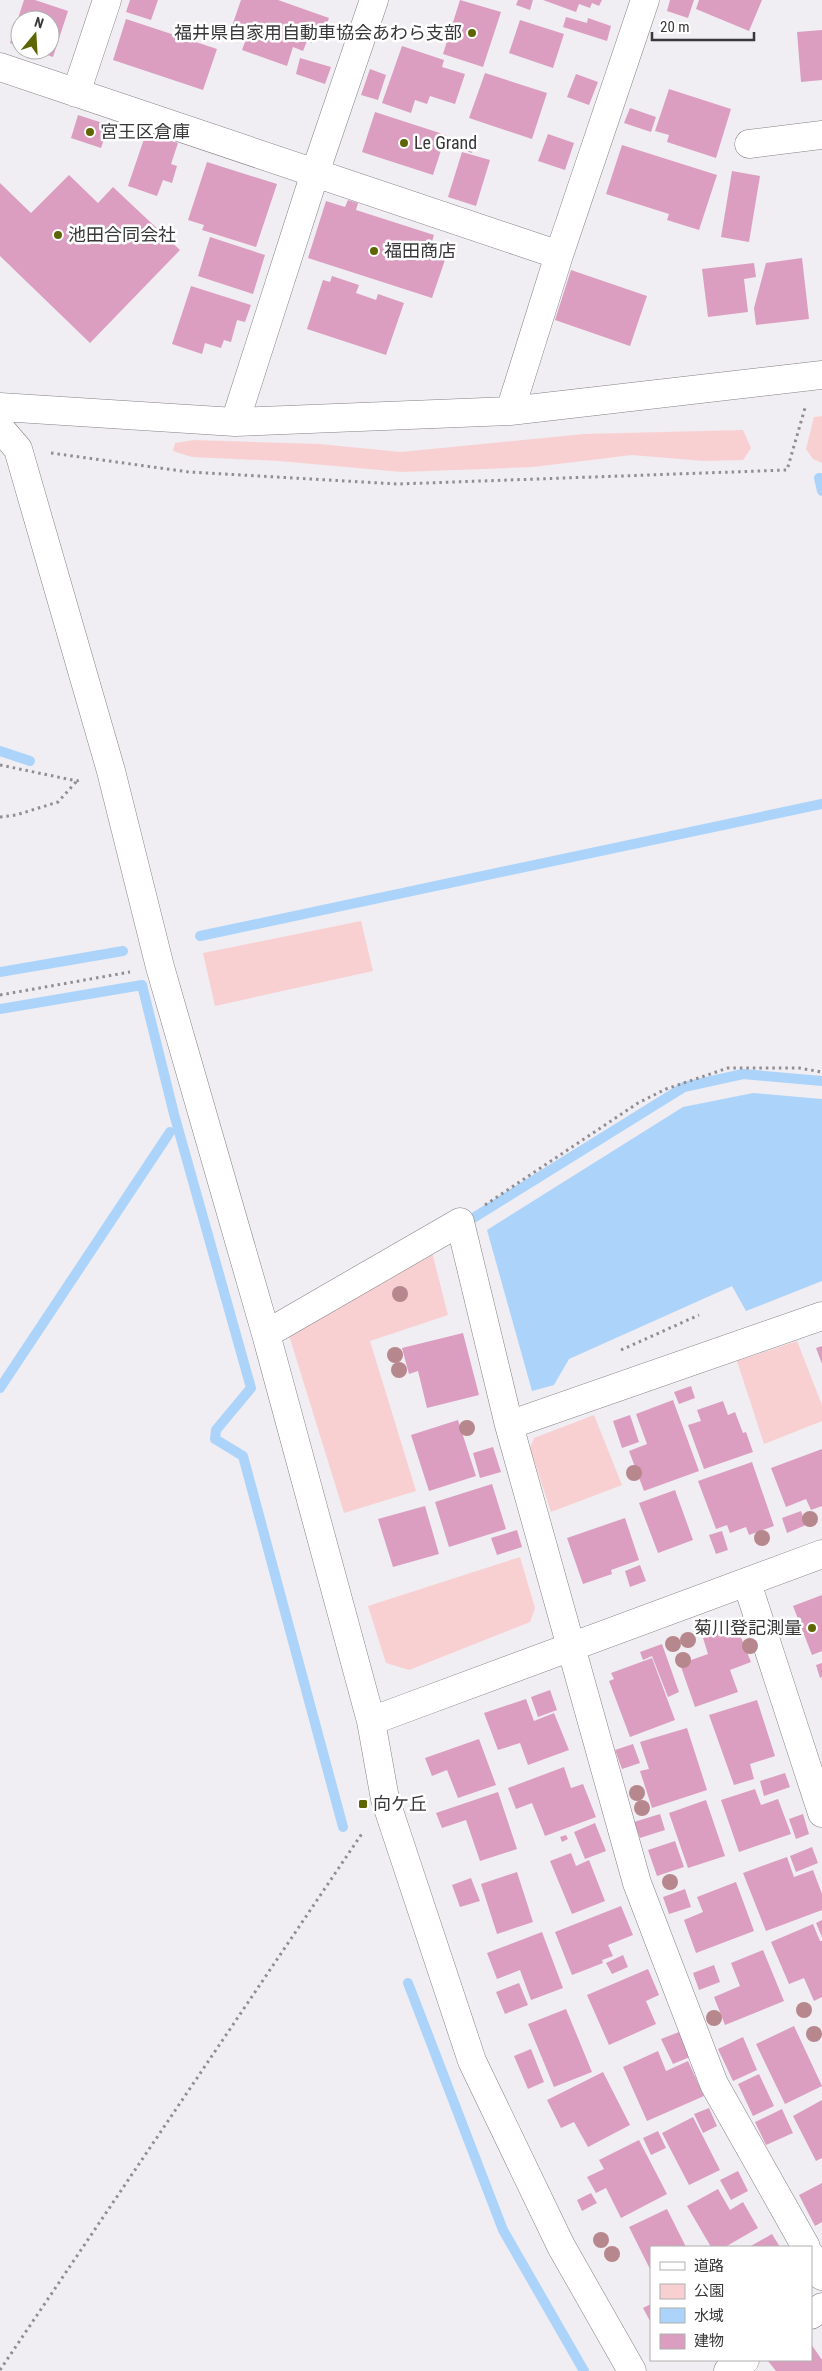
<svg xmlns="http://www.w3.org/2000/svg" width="822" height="2371" viewBox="0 0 822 2371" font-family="'Roboto Condensed','Noto Sans JP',sans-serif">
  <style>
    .green { fill: #f9d0d1 }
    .water { fill: #acd4fa }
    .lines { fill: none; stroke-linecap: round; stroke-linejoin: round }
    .stream { stroke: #acd4fa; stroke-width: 10 }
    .building { fill: #db9ec1 }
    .minor-casing { stroke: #858187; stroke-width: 29 }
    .path { stroke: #908e92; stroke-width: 3; stroke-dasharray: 2.5 4; stroke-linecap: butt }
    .minor { stroke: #fff; stroke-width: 28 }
    .tree { fill: #b7878e }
    .poi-dot { fill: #5e6502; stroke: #fff; stroke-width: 2 }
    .labels { text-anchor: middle; stroke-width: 5; stroke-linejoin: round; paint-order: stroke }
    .poi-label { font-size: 18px; fill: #383739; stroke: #fff; text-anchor: start }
  </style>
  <rect width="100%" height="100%" fill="#f0edf3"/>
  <path class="green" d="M822 416V463L813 459 806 449 814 417Z
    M743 430 751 448 743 460 704 461 632 455 533 467 402 472 279 461 192 457 173 451 175 443 194 440 319 444 401 452 584 434Z
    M361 921 373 971 215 1006 203 953Z
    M432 1252 448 1315 370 1341 416 1491 344 1513 288 1332Z
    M797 1341 822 1405V1421L764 1444 737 1361Z
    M594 1415 622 1485 551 1512 530 1448 534 1438Z
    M520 1557 535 1608 530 1622 409 1670 386 1663 368 1606Z"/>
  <path class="water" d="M753 1093 822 1099V1281L746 1311 732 1286 569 1359 554 1385 532 1391 487 1230 683 1107Z"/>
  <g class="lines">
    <path class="stream" d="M822 478H819L822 491
      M0 751 30 761
      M200 936 822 804
      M0 972 123 951
      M0 1009 142 985 174 1114 251 1388 216 1430 215 1439 243 1456 343 1827
      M462 1225 684 1087 743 1074 822 1081
      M0 1388 170 1132
      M408 1983 503 2230 584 2371"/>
  </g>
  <path class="building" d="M24 0H35L68 11 53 57 33 50H50V20H20V46L10 43Z
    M130 0H158L151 20 126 12Z
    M241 0H278L329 18 324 32 316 29 312 43 307 41 303 51 293 47 287 66 242 50 249 31 232 26Z
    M460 0 501 12 483 67 443 54Z
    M518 0H533L530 10 516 5Z
    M543 0H602L599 6 592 3 590 8 579 4 576 12Z
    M670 0H694L688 18 667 11Z
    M699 0H762L749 31 696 9Z
    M566 17 587 23 588 18 611 26 607 41 563 27Z
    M126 19 217 49 203 90 113 60Z
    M520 20 564 34 553 68 509 53Z
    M822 30V80L801 82 797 32Z
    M402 46 444 60 442 67 465 74 455 104 430 96 427 104 415 100 411 113 382 103Z
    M300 58 331 67 325 84 296 74Z
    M370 69 386 75 378 100 361 95Z
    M485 73 547 93 532 139 469 118Z
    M576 74 598 82 589 105 567 97Z
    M669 89 731 109 716 158 667 142 669 135 655 131Z
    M630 108 656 117 651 132 624 123Z
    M375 112 446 135 433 175 362 152Z
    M78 115 109 125 101 148 71 138Z
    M146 133 178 143 171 164 177 166 172 183 163 180 157 196 128 186Z
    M548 134 574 143 565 170 538 161Z
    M467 138 476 141 472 153 463 150Z
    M622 145 717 175 699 230 667 220 669 214 606 194Z
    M462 152 490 160 476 206 448 197Z
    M207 162 277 184 256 247 202 230 204 225 188 220Z
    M732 171 760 176 749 242 721 237Z
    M69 175 98 203 113 187 180 250 90 343 0 256V183L31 213Z
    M348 200 358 203 356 210 434 235 430 248 447 254 432 298 308 258 326 201 345 207Z
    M210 237 265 255 253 294 198 276Z
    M802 258 809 319 756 325 754 308 766 263Z
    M754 263 756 277 744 279 748 312 708 317 702 269Z
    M571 270 647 296 630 346 555 320Z
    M332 276 359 285 356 293 376 300 378 294 404 303 386 355 307 329 323 280 330 282Z
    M191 286 251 305 245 322 237 320 231 342 224 340 221 348 205 343 202 354 172 344Z
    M463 1333 479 1395 427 1408 418 1371 409 1374 402 1348Z
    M822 1346V1364L816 1348Z
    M691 1386 695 1398 679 1404 674 1392Z
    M673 1400 699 1471 644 1491 629 1451 647 1444 636 1414Z
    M723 1401 728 1415 735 1412 743 1433 746 1432 753 1452 704 1469 688 1425 701 1421 697 1410Z
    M630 1415 639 1442 622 1448 613 1421Z
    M458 1420 476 1476 429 1491 411 1435Z
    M493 1447 501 1472 480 1478 473 1453Z
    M822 1449V1506L811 1510 806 1499 786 1507 771 1468Z
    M752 1462 774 1526 749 1535 746 1527 730 1533 727 1525 716 1529 698 1481Z
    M492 1484 506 1529 449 1547 435 1502Z
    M675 1490 693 1540 658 1553 639 1503Z
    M425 1506 439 1554 393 1567 378 1519Z
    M801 1511 806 1525 787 1533 782 1518Z
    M625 1518 639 1560 611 1570 612 1574 583 1584 567 1538Z
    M517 1530 522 1547 497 1555 491 1538Z
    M722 1531 728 1550 716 1554 709 1535Z
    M640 1565 646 1581 630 1587 625 1571Z
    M822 1595V1651L812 1655 793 1606Z
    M736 1625 751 1662 730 1670 738 1692 695 1707 680 1664 708 1654 703 1638Z
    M662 1644 679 1692 668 1697 652 1656 643 1660 640 1652Z
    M652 1658 675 1720 630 1737 609 1681 614 1679 611 1673Z
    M822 1663V1677L820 1678 816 1665Z
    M550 1690 557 1710 538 1717 531 1697Z
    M526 1699 534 1721 554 1713 569 1750 528 1765 520 1743 498 1750 484 1713Z
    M757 1700 775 1756 750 1764 754 1779 734 1785 709 1715Z
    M687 1728 707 1790 652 1808 640 1771 649 1769 640 1742Z
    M479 1739 496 1785 458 1798 447 1770 432 1776 425 1758Z
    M633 1744 640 1763 622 1769 615 1750Z
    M564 1767 571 1788 583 1784 596 1817 545 1836 532 1803 516 1809 508 1788Z
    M785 1773 790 1787 764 1796 760 1781Z
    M755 1789 761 1805 778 1799 791 1834 739 1852 721 1800Z
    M498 1792 517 1849 480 1861 466 1820 442 1828 436 1813Z
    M706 1800 725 1856 688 1868 669 1813Z
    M660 1814 665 1830 640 1838 634 1822Z
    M803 1814 809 1834 796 1839 789 1819Z
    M595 1823 606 1851 585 1859 574 1832Z
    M566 1835 568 1839 562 1842 560 1837Z
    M675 1841 684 1867 657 1876 648 1850Z
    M812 1847 818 1863 796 1872 790 1856Z
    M571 1853 576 1866 589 1860 605 1901 572 1914 550 1861Z
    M787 1857 794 1877 813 1870 822 1894V1910L766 1931 743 1873Z
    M517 1872 533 1922 497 1934 481 1884Z
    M471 1878 480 1901 460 1907 452 1885Z
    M736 1882 754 1931 696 1953 684 1920 703 1912 697 1897Z
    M685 1889 691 1907 669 1914 663 1897Z
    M621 1906 633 1935 608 1945 613 1956 602 1960 603 1963 572 1975 555 1932Z
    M822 1920V1937L816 1923Z
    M813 1924 820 1941H822V1997L814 2001 804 1978 789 1984 771 1942Z
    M542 1932 563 1988 531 2000 520 1970 497 1979 487 1953Z
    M763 1950 784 2001 725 2025 714 1997 740 1986 731 1963Z
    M623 1955 628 1967 612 1974 606 1963Z
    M714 1965 720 1982 699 1990 693 1973Z
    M648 1969 659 1995 646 2001 656 2024 609 2045 587 1995Z
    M519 1983 528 2005 505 2014 496 1992Z
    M566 2009 592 2072 554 2087 528 2024Z
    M794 2026 822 2086 785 2104 756 2044Z
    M679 2032 690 2057 673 2064 661 2039Z
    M743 2037 757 2070 733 2081 718 2049Z
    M531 2049 544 2082 528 2089 514 2056Z
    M658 2051 666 2071 688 2061 704 2096 647 2121 623 2067Z
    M603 2072 630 2125 588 2147 574 2122 561 2128 547 2100Z
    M759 2074 774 2106 753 2116 738 2084Z
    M822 2100V2158L816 2161 793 2116Z
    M709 2108 717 2126 703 2133 694 2114Z
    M782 2109 793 2133 766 2145 755 2122Z
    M693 2117 720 2170 689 2185 662 2133Z
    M658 2131 666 2148 651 2155 643 2138Z
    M639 2140 667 2194 621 2218 606 2188 596 2193 587 2177 604 2169 599 2160Z
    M738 2171 748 2191 731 2200 720 2180Z
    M822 2183V2222L815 2226 799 2195Z
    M718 2189 730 2210 743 2202 758 2228 725 2247H711L687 2206Z
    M591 2193 597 2203 582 2211 577 2200Z
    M667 2209 686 2247H651V2271L629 2227Z
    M772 2234 780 2247H749Z
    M651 2304V2323L643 2308Z
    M811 2344 822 2360V2371H776L768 2361 811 2360Z"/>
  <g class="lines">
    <g class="minor-casing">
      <path id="minor" d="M0 67 559 255
        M76 93 107 0
        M749 144 822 135
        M0 407 235 422 510 411 822 375
        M510 411 559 255 645 0
        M235 422 315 173 374 0
        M0 428 18 449 111 771 160 967 266 1334 371 1721 385 1799 472 2061 561 2246 632 2371
        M266 1334 460 1222 509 1425 637 1883 714 2084 806 2247
        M509 1425 822 1316
        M747 1583 822 1813
        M371 1721 822 1554
        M811 2256 822 2276
        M811 2315 822 2307
        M728 2371 745 2360"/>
    </g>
    <path class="path" d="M51 453 189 472 398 484 787 470 805 408
      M0 765 77 781 81 779
      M0 817 16 815 58 802 76 782
      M0 995 130 972
      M485 1205 638 1103 666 1089 728 1068H799L822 1072
      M621 1350 699 1315
      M0 2370 363 1832"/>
    <use href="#minor" class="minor"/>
  </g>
  <g class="tree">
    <circle cx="400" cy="1294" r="8"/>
    <circle cx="395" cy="1355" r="8"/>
    <circle cx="399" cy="1370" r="8"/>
    <circle cx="467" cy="1428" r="8"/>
    <circle cx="634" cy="1473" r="8"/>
    <circle cx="810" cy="1519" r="8"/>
    <circle cx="762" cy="1538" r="8"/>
    <circle cx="745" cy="1629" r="8"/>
    <circle cx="688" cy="1640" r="8"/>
    <circle cx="673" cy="1644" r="8"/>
    <circle cx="750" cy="1646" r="8"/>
    <circle cx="683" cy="1660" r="8"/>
    <circle cx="637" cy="1793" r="8"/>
    <circle cx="642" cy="1808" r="8"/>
    <circle cx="670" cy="1882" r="8"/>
    <circle cx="804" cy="2010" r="8"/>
    <circle cx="714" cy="2018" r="8"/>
    <circle cx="814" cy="2034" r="8"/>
    <circle cx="601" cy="2240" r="8"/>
    <circle cx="612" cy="2254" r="8"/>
  </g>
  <g class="poi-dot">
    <circle cx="472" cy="33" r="5"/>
    <circle cx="90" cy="132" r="5"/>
    <circle cx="404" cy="143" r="5"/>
    <circle cx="58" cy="235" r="5"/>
    <circle cx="374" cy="251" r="5"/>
    <circle cx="812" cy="1628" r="5"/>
    <rect x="358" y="1799" width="10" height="10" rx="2.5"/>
  </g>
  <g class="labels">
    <g class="poi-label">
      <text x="462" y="39" text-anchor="end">福井県自家用自動車協会あわら支部</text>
      <text x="100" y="138">宮王区倉庫</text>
      <text x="414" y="149">Le Grand</text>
      <text x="68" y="241">池田合同会社</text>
      <text x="384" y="257">福田商店</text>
      <text x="802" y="1634" text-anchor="end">菊川登記測量</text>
      <text x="373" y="1810">向ケ丘</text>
    </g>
  </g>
  <rect x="650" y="2246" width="162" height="115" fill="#ffffff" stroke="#afafb0"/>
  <rect x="660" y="2262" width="25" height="8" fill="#ffffff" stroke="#afafb0"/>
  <text x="694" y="2271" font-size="15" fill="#383739">道路</text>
  <rect x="660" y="2284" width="25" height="15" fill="#f9d0d1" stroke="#afafb0"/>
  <text x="694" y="2296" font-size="15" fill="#383739">公園</text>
  <rect x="660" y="2308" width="25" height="15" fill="#acd4fa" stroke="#afafb0"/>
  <text x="694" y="2321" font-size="15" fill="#383739">水域</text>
  <rect x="660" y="2334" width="25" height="15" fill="#db9ec1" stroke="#afafb0"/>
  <text x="694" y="2346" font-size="15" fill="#383739">建物</text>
  <g transform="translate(35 35) rotate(18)"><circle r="24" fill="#ffffff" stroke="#afafb0"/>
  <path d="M0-4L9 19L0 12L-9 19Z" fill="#5e6502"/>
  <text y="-8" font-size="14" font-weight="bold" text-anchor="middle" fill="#383739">N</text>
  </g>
  <path d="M652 32v8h102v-8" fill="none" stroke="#383739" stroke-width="2.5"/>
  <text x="660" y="32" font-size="15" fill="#383739" stroke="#ffffff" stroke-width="4" paint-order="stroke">20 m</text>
</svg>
